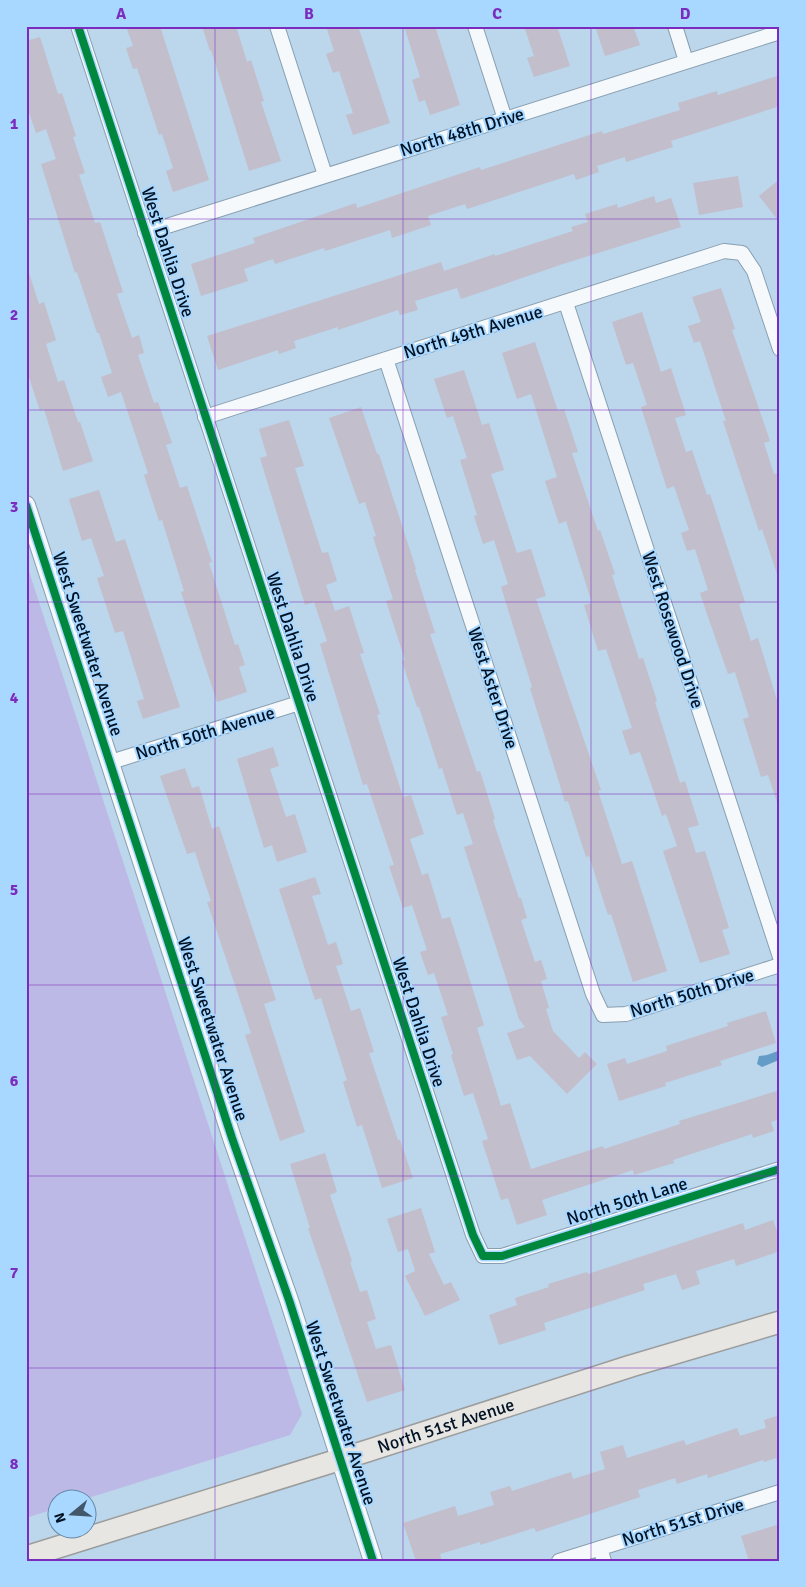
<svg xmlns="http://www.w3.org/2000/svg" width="806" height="1587" viewBox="0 0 806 1587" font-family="Signika,sans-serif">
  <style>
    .green { fill: #bdb9e7 }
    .water { fill: #639cc7 }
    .building { fill: #c2becc }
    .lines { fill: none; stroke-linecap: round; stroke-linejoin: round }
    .minor-casing { stroke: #889fb1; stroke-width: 16 }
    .tertiary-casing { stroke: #889fb1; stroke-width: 20 }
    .primary-casing { stroke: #9b9d9d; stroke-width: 24 }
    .minor { stroke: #f5f9fc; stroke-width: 14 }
    .tertiary { stroke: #f5f9fc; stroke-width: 18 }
    .primary { stroke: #e8e6e2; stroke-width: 21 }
    .cycleway-casing { stroke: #a8d7ff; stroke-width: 11 }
    .cycleway { stroke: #00873e; stroke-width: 8 }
    .grid { fill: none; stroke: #7b2cbf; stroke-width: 1; stroke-opacity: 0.55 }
    .labels { text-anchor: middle; stroke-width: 4; stroke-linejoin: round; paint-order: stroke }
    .street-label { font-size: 18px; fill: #001223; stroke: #a8d7ff }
    .neatline { fill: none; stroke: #7b2cbf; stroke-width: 2 }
    .grid-label { font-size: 16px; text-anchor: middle; font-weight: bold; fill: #7b2cbf }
  </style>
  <rect width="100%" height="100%" fill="#bcd6eb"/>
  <path class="green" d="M26 562 302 1414 290 1435 85 1499 58 1500 57 1508 26 1518Z"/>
  <path class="water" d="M778 1051 779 1060 762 1067 757 1064 759 1056 767 1055Z"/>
  <path class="building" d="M126 26H160L209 180 173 192 166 171 173 168 162 134 159 135 137 68 133 69 126 48 133 46Z
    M202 26H236L247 62 251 60 264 101 261 102 281 161 249 171 211 50 210 51Z
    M326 26H358L390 123 353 135 346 115 353 113 339 71 333 73 326 54 334 51Z
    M404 26H435L460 105 430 115 425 100 419 102 412 80 420 77Z
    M534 26H557L570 66 534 77 527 58 534 56 525 29Z
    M595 26H633L640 45 605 56Z
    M40 37 58 94 62 93 76 136 73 137 85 173 79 175 95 223 100 222 123 292 117 294 132 338 139 335 144 353 138 355 154 403 158 402 172 443 166 445 180 488 187 486 212 562 209 563 235 645 238 644 245 665 239 667 247 692 217 702 181 592 184 591 162 520 159 521 144 475 148 473 121 392 108 397 101 377 112 373 99 333H97L77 272 75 273 41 164 56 159 46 129 36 133 26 104V41Z
    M780 75V106L671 141 673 147 626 162 625 157 597 166 599 172 576 180 574 174 467 209 465 204 428 216 431 225 392 238 390 230 325 251 324 248 275 264 273 259 244 269 248 281 201 296 191 264 255 243 253 238 356 203 357 208 480 167 481 170 602 131 603 134 680 110 678 103 717 91 718 95Z
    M738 176 743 207 699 215 693 183Z
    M780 179V223L759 196Z
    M654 196 656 203 671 198 681 227 563 264 461 299 457 288 415 301 418 310 400 315 398 310 338 330V327L294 341 296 348 279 354 278 350 218 370 207 336 441 262 444 271 495 254V256L573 231 571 227 588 222 585 214 617 204 618 208Z
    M26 273H29L39 304 44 302 56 340 46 344 58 382 64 380 78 422H80L93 461 63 471 44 409 40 411 26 368Z
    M721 288 735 329 732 330 770 441 764 443 774 474 780 473V574H777L762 529 759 531 723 421H726L700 341 694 343 688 326 701 322 692 297Z
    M642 312 661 372 671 368 686 415 675 418 686 452 692 450 707 495 710 494 745 602 739 604 751 641 758 638 780 710V802H777L768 775 761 777 743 719 749 717 735 672 728 674 707 614 700 593 708 590 695 549 687 551 681 533 689 530 674 486 667 489 641 407 647 405 633 363 626 365 612 322Z
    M535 342 558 411 564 409 578 452 572 453 598 531 600 530 615 574 612 575 639 659 643 658 657 701 655 702 680 783 685 781 699 825 688 828 696 853 705 851 729 928 722 930 730 954 700 963 663 851 677 846 666 814 662 816 640 752 630 755 622 731 632 728 606 649 598 651 584 605 592 603 566 521 559 524 545 481 557 477 531 394 517 399 502 353Z
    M464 370 482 425 489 423 504 470 491 474 517 553 531 549 546 596 536 599 601 790 598 791 622 864 632 861 667 971 633 982 611 914 608 915 589 856 586 857 568 801 565 802 530 688 532 687 501 587 508 584 494 540 483 544 474 516 477 515 460 460 467 458 453 416 447 418 434 379Z
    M361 407 377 454H379L416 569 415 570 435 633 430 634 477 772 480 771 495 819 493 820 519 898H521L527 918 521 920 535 962 541 960 547 979 541 981 549 1008 546 1009 553 1031 579 1058 585 1052 597 1064 567 1094 530 1056 517 1060 507 1033 525 1027 519 1019 464 847 473 844 463 813 457 815 442 768 439 769 419 707H417L402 661 405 660 386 601 393 599 373 537 376 536 365 502 359 504 329 418Z
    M289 420 304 466 295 468 322 553 328 552 337 581 326 585 335 611 349 606 364 653 360 654 380 714 377 715 403 797 411 795 424 834 410 839 422 875 428 873 442 919 450 917 484 1025 477 1028 501 1106 510 1103 531 1169 603 1146 604 1149 680 1124 679 1121 780 1090V1119L771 1122 774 1131 753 1138 752 1134 673 1160 674 1163 634 1175 633 1170 542 1200 547 1215 517 1225 508 1198 501 1200 482 1141 488 1139 473 1093 464 1096 451 1055 453 1054 441 1017 448 1015 434 973 428 975 420 952 427 950 412 905 403 908 389 866 394 865 367 784 363 785 320 644 327 641 314 602 305 605 260 458 267 456 259 429Z
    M99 490 116 542 125 539 180 707 143 719 137 701 144 699 123 631 115 633 97 578 104 576 91 538 82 541 69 499Z
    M273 747 279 766 270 769 286 817 295 814 307 852 277 862 272 845 264 848 237 759Z
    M185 768 192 788 199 786 212 829 219 826 276 1000 264 1004 305 1132 280 1141 245 1035 251 1033 207 902 211 901 195 852 187 854 160 776Z
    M315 877 321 894 312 896 328 945 336 942 343 964 336 966 351 1011 360 1008 374 1052 369 1053 398 1140H400L413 1178 382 1188 362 1125 357 1127 343 1082 347 1080 321 998 315 1000 279 889Z
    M766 1011 776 1043 720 1061 722 1065 665 1083 666 1086 619 1101 607 1064 625 1058 627 1064 667 1051 666 1046 728 1026 727 1023Z
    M325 1153 337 1192 330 1195 352 1261 350 1262 360 1292 367 1290 376 1319 367 1322 376 1349 391 1345 405 1390 367 1402 308 1228H310L290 1164Z
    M421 1208 435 1252 429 1254 444 1285 451 1282 460 1300 425 1316 405 1276 415 1271 408 1249 398 1252 387 1219Z
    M773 1220 780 1240V1251L736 1266 734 1259 696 1271 700 1284 682 1290 676 1274 643 1284 645 1290 544 1323 546 1330 499 1345 489 1315 517 1305 515 1298 549 1287 548 1284 587 1272 588 1274 743 1223 745 1230Z
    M780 1415V1461H777L776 1458 764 1462 763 1460 708 1478 707 1474 677 1484 675 1478 638 1490 640 1497 536 1532 534 1528 480 1545V1542L440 1554 442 1561H416L403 1523 455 1506 458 1516 494 1505 490 1492 510 1486 512 1491 571 1472 573 1479 605 1469 600 1452 623 1445 627 1458 684 1440 686 1445 737 1428 740 1436 766 1428 764 1420Z
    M777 1525 780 1533V1561H749L741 1536Z"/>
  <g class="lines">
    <g class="minor-casing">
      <path id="minor" d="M78 26 473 1235 483 1256H502L780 1169
        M277 26 325 175
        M475 26 505 119
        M675 26 686 61
        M145 233 780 32
        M566 303 780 957
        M386 359 593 994 603 1015 626 1014 780 965
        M205 417 724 251 742 253 754 271 780 349
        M111 762 299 703
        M600 1548 604 1561
        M559 1561 780 1492"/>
    </g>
    <g class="tertiary-casing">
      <path id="tertiary" d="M26 505 232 1138 289 1300 373 1561"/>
    </g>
    <g class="primary-casing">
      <g id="primary">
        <path id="s1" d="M26 1557 367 1451 631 1366 780 1322"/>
      </g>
    </g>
    <use href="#minor" class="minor"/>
    <use href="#tertiary" class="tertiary"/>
    <use href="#primary" class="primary"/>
    <g class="cycleway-casing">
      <path id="cycleway" d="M78 26 473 1235 483 1256H502L780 1169
        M26 505 232 1138 289 1300 373 1561"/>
    </g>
    <use href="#cycleway" class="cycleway"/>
  </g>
  <path class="grid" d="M215 26V1561M403 26V1561M591 26V1561M26 219H780M26 410H780M26 602H780M26 794H780M26 985H780M26 1176H780M26 1368H780"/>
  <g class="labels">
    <g class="street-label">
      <text transform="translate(462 132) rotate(-17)" y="6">North 48th Drive</text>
      <text transform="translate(168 252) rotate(72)" y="6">West Dahlia Drive</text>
      <text transform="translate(473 332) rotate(-17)" y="6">North 49th Avenue</text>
      <text transform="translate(673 630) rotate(72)" y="6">West Rosewood Drive</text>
      <text transform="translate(293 637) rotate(72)" y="6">West Dahlia Drive</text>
      <text transform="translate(88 644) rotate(72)" y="6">West Sweetwater Avenue</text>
      <text transform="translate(493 688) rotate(72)" y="6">West Aster Drive</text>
      <text transform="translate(205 733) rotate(-17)" y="6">North 50th Avenue</text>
      <text transform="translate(692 993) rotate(-17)" y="6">North 50th Drive</text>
      <text transform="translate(419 1022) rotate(72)" y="6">West Dahlia Drive</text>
      <text transform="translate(213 1029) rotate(72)" y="6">West Sweetwater Avenue</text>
      <text transform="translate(627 1201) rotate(-17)" y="6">North 50th Lane</text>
      <text transform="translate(341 1413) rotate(72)" y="6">West Sweetwater Avenue</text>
      <text dy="6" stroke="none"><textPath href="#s1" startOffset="440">North 51st Avenue</textPath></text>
      <text transform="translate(683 1522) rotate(-17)" y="6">North 51st Drive</text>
    </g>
  </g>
  <rect width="806" height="1587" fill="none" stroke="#a8d7ff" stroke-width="55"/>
  <g transform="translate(72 1514) rotate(252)"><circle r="24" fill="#a8d7ff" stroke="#6588a7"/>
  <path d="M0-4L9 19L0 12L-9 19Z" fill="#425769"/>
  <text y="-8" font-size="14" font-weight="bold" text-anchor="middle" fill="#001223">N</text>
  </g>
  <rect x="28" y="28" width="750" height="1532" class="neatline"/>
  <g class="grid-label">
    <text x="121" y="19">A</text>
    <text x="309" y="19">B</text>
    <text x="497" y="19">C</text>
    <text x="685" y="19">D</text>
    <text x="14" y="129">1</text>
    <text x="14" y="320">2</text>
    <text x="14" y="512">3</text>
    <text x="14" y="703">4</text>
    <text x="14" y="895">5</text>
    <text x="14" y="1086">6</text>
    <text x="14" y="1278">7</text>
    <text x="14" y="1469">8</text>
  </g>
</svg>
